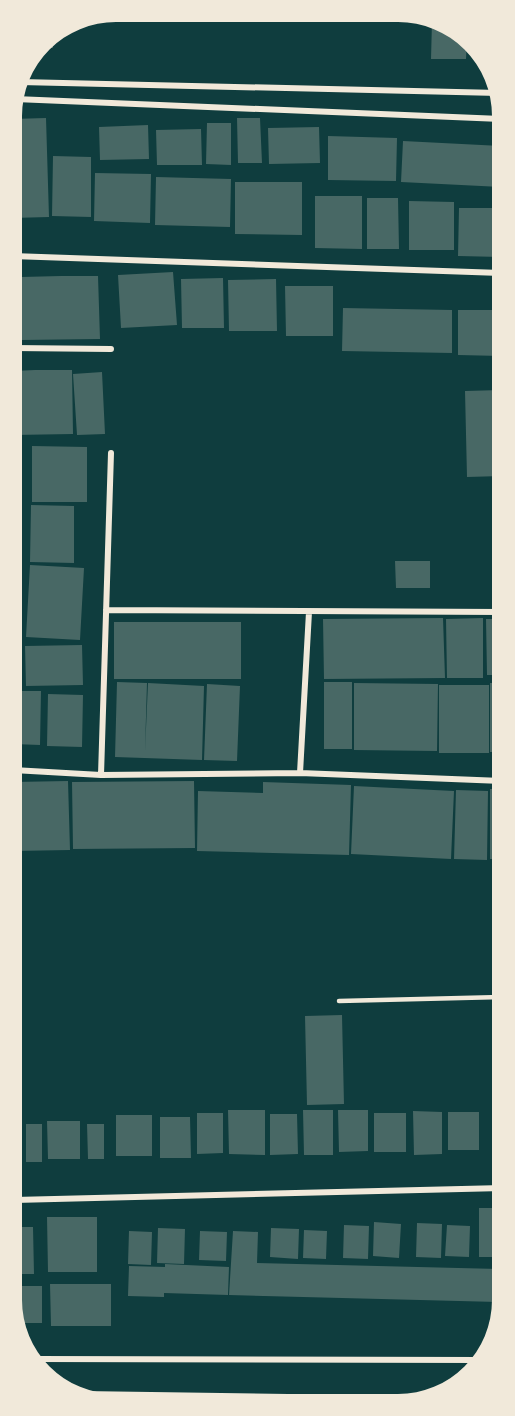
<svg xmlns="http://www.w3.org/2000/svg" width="515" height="1416" viewBox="0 0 515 1416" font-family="Roboto,sans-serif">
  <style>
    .building { fill: #486865 }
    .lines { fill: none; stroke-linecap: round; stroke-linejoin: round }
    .service { stroke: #f1e9da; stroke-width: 4.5 }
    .minor { stroke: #f1e9da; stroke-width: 6 }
  </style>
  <rect width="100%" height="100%" fill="#0f3d3e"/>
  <path class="building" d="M432 21 467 40 466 59H431Z
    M53 36V48H40L47 38Z
    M46 118 49 217 12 218V119Z
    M237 118H260L262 163H238Z
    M207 123H231V165L206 164Z
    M148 125 149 159 100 160 99 127Z
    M319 127 320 163 269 164 268 128Z
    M201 129 202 165H157L156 130Z
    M328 136 397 138 396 181 328 180Z
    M403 141 501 146V187L401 182Z
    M53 156 91 157V217L52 216Z
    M95 173 151 174 150 223 94 221Z
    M156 177 231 179 230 227 155 225Z
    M235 182H302V235L235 234Z
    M315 196H362V249L315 248Z
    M367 198H398L399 249H367Z
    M409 201 454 202V250H409Z
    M459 208H501V257L458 256Z
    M173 272 177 325 121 328 118 275Z
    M61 276H98L100 339 22 340 21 277Z
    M223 278 224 328H182L181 279Z
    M276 279 277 331H229L228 280Z
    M285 286H333V336H286Z
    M343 308 452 310V353L342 351Z
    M458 310H501V356L458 355Z
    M35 370H72L73 434 13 435V371Z
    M102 372 105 434 77 435 73 374Z
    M501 390 502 476 467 477 465 391Z
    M32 446 87 447V502H32Z
    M13 478H18L17 557H13Z
    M31 505 74 506V563L30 562Z
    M395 561H430V588H396Z
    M30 565 84 568 80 640 26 637Z
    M443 618 445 678 324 679 323 619Z
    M483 618V678H447L446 619Z
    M486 619H502V675H487Z
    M114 622H241V679H114Z
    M82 645 83 685 26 686 25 646Z
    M117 682 147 683 145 751 148 683 204 686 202 760 115 757Z
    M324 682H352V749H324Z
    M354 683 438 684 437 751 354 750Z
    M490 683H502V752H490Z
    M207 684 240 686 237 761 204 760Z
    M439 685H489V753H439Z
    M13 691H41L40 745 13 744Z
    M48 694 83 695 82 747 47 746Z
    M68 781 70 850 13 851V782Z
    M194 781 195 848 73 849 72 782Z
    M263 782 351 785 349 855 197 851 198 791 263 793Z
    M354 786 454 791 451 859 351 854Z
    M490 789H502V859H490Z
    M456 790 488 791 487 860 454 859Z
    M342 1015 344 1104 307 1105 305 1016Z
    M228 1110H265V1155L229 1154Z
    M303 1110H333V1155H304Z
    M338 1110H368V1151L339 1152Z
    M413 1111 442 1112V1154L414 1155Z
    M448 1112H479V1150H448Z
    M197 1113H223V1153L197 1154Z
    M374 1113H406V1152H374Z
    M270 1114H297L298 1154 270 1155Z
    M116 1115H152V1156H116Z
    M160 1117H190L191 1158H160Z
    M47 1121H80V1159H48Z
    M26 1124H42V1162H26Z
    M87 1124H104V1159H88Z
    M14 1131H17L18 1156H14Z
    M479 1208H495L496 1257H479Z
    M47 1217H97V1272H48Z
    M374 1222 401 1224 399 1258 373 1256Z
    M417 1223 442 1224 441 1258 416 1257Z
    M344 1225 369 1226 368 1259 343 1258Z
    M447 1225 470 1226 469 1257 445 1256Z
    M14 1227H33L34 1274H14Z
    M158 1228 185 1229 184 1264 157 1263Z
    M271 1228 299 1229 298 1259 270 1257Z
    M304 1230 327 1231 326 1259 303 1258Z
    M129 1231 152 1232 151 1265 128 1264Z
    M200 1231 227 1232 226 1261 199 1260Z
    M233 1231 258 1232 257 1263 499 1269 498 1302 229 1295Z
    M165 1264 229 1267 228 1295 164 1293V1297L128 1296 129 1266 165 1267Z
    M50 1284H111V1326H51Z
    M14 1286H42V1323H16Z"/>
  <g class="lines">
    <path class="service" d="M339 1001 502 997"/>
    <path class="minor" d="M20 82 499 93
      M15 99 501 119
      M12 256 501 273
      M13 348 111 349
      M106 610 502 612
      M13 770 101 775 300 773 502 781
      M300 773 309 612
      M101 775 111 453
      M14 1200 503 1188
      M35 1359 481 1360
      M81 1394 425 1399"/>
  </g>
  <path d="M0 0H515V1416H0ZM116 22H398A94 94 0 0 1 492 116V1300A94 94 0 0 1 398 1394H116A94 94 0 0 1 22 1300V116A94 94 0 0 1 116 22Z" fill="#f1e9da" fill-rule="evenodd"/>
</svg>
